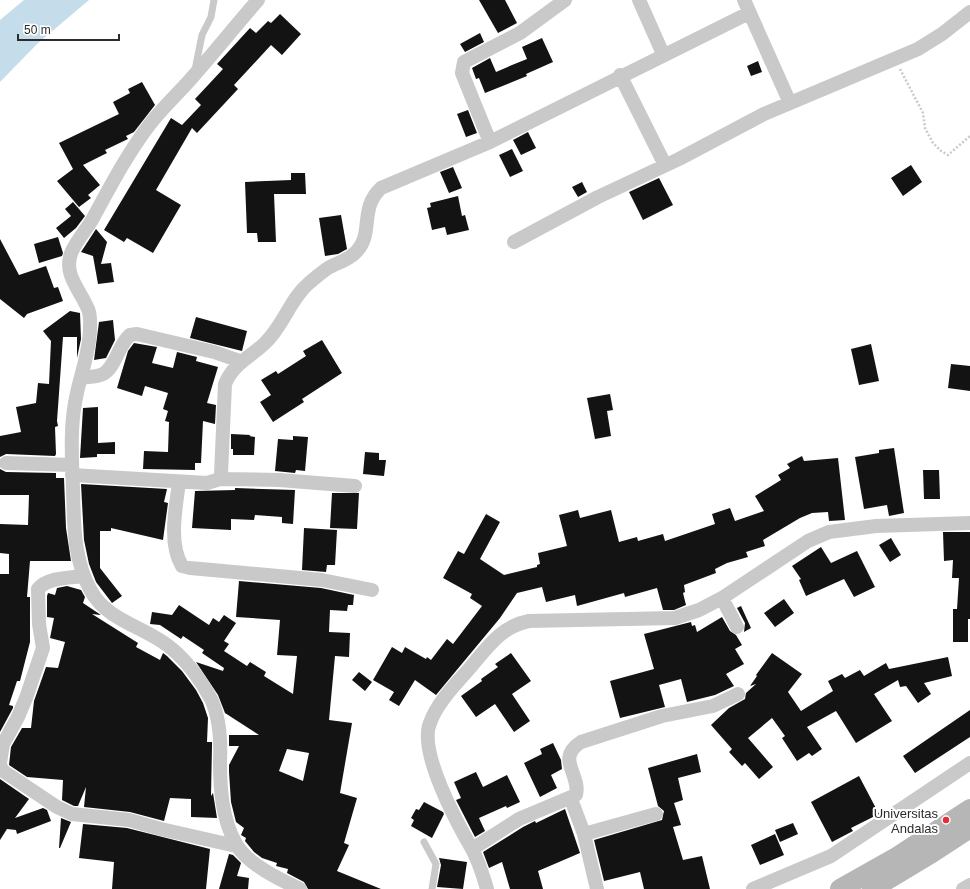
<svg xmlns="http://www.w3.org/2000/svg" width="970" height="889" viewBox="0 0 970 889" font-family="Helvetica,sans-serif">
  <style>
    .water { fill: #c5dcea }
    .building { fill: #131313; fill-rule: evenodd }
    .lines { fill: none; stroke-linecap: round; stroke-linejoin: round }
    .path { stroke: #c9c9c9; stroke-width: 2.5; stroke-dasharray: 2 2; stroke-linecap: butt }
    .lane { stroke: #c9c9c9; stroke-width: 7 }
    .street { stroke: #c9c9c9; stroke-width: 14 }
    .secondary { stroke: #b6b6b6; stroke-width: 20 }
    .poi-dot { fill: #e32e3b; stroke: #fff; stroke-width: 1.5 }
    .labels { text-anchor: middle; stroke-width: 4; stroke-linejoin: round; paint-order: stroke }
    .poi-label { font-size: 13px; fill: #2c2c2c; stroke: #fff; text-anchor: end }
  </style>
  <rect width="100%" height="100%" fill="#fff"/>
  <path class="water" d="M24 0H89L37 44 0 82V20Z"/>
  <path class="building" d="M479 0H505L517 23 498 33Z
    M280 14 301 34 282 55 271 45 234 85 238 89 197 133 192 128 156 190 181 205 153 253 127 238 124 242 104 230 171 118 182 125 201 105 195 99 223 69 217 64 250 28 256 33 268 21 271 23Z
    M480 33 484 42 465 52 460 44Z
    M542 38 553 62 526 74 527 76 485 93 479 78 476 79 472 68 490 58 496 72 512 65 527 59 522 47Z
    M758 61 762 72 751 76 747 66Z
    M142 82 155 105 134 132 126 136 128 139 105 150 107 153 83 165 100 185 88 195 91 198 79 207 57 181 73 169 59 143 119 114 113 102 130 93 128 89Z
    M468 110 477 133 466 137 457 114Z
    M528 132 536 148 521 155 513 140Z
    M512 149 523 171 510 177 499 155Z
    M911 165 922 182 903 196 891 178Z
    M453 167 462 188 449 193 440 172Z
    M291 173H305L306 194H274L276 242H258L257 233H247L245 182 291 180Z
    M659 178 673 205 643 220 629 192Z
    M582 182 587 192 578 197 572 187Z
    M458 196 462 216 465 215 469 230 447 235 445 227 432 230 427 208 431 207 430 203Z
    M73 202 85 216 76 228 64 238 56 228 71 216 65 209Z
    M341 215 347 249 338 254 325 256 319 218Z
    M96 229 107 242 101 264 111 263 114 282 98 284 93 256 81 252Z
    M58 237 63 253 62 256 39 263 34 244Z
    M0 239 19 275 46 266 54 288 58 287 63 301 27 314 24 318 0 299Z
    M70 311 80 313 81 339 77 358V337H63L57 421 58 426 55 427 56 454 55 456 6 454 0 457V436L21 432 16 407 36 403 38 383 49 384 51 341 43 331Z
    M196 317 247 331 242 351 190 338Z
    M113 320 115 340 106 358 94 360 99 322Z
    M322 340 342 373 302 399 304 402 273 422 260 402 271 395 261 380 276 371 278 374 306 356 303 351Z
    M134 343 157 347 152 363 173 368 177 352 197 357 196 361 218 367 207 403 216 405 215 424 203 421 201 463H195V470L143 469 144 451 168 452 169 422 165 421 168 411 163 409 168 393 145 386 142 396 117 388 128 351Z
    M871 344 879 381 859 385 851 349Z
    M951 364 970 366V391L948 388Z
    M610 394 613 410 607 411 611 436 595 439 587 398Z
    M98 407V443L115 442V454H97V457L80 458 83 408Z
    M231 434 251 435 249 436 255 437 254 455H233V449H231Z
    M293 436 308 437 305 471 296 470 295 473 275 471 278 439 293 440Z
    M894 448 904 513 889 516 887 505 864 509 855 457 879 453V450Z
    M365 452 379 453V460H386L384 476 363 474Z
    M802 456 804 461 838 458 845 520 829 521 828 512 812 513 800 518 763 540 765 546 746 552 748 557 727 563 715 569 716 573 684 585 685 592 683 593 686 605 674 610H663L657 588 625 597 624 593 577 606 575 595 546 602 542 587 517 593 500 618 436 695 415 680 399 706 389 700 394 692 373 680 392 647 402 653 405 647 426 659 427 657 431 660 447 639 453 644 482 606 470 598 472 594 443 578 458 551 464 554 486 514 500 522 480 559 504 575 537 567V565L540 564 538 553 567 546 559 515 578 510 580 518 611 510 619 542 637 537 638 541 663 534 665 541 715 524 712 514 730 508 735 521 764 511 755 496 781 480 778 475 790 468 787 464Z
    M0 469 6 472 56 473V478H64L66 528 71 561H30L27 597H30V642L20 681H17L9 705 13 706V708L0 732V574H9V554L0 553V524L28 525 29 495H0Z
    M923 470H939L940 499H924Z
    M81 484 167 489 164 502 168 503 163 540 111 528V531H100V568L122 596 112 603 96 582 89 564 84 540Z
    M235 488 295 490 293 524 282 523V517L255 515 254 520 231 519V530L192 528 195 491 235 490Z
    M332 493H359L357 529 330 528Z
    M304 528 337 530 335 565H327L326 572 302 570Z
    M943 532H970V619H968V642H953V609H957L959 578H952L953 560 944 561Z
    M891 538 901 555 890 562 879 545Z
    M821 547 831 563 857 551 875 587 854 597 844 579 806 596 799 580 801 579 792 566Z
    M239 581 321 588 354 595 353 605H348L347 611 330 610 329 632 350 633 349 657 335 656 329 720 352 723 340 793 357 798 344 843 349 845 337 871 381 889H308L304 882 287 873 288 869 276 866 277 863 262 858 254 852 245 841 246 838 241 835 244 828 236 822 231 802 229 772V765L239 746H229V735H259L225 713 218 695 196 662 223 671 224 668 202 653 204 650 183 636 181 639 160 625 150 624 152 612 172 615 179 605 209 625 213 618 219 622 224 615 236 623 224 641 229 644 224 651 247 666 250 662 266 672 264 676 293 694 297 656 277 655 280 620 236 617ZM287 749 309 753 303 781 279 771Z
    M67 586 81 590 85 597 83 603 101 615 92 614 138 643 136 647 160 660 163 653 167 656 182 671 196 690 203 703 208 718 207 742H212V746L211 796 213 793 217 818 191 817V799L170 798 164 821 130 812 84 807 86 787 78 806H74L62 800 63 780 27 777 9 765 11 747 22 728H31L34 701 46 667 58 668 65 642 50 638 54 618 47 617V596L48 593 55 595 57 588Z
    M784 599 794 613 775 627 764 613Z
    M741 606 751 628 744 632 745 623 737 608Z
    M722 617 730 631 736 635 742 645 735 649 744 664 726 674 734 686 715 695 687 702 681 679 659 685 665 707 620 718 610 681 654 669 644 634 691 622 692 626 695 625 697 632Z
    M511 653 531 681 512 694 530 721 514 732 495 704 476 717 461 696 482 681 481 679 498 667 495 664Z
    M772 653 802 674 788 692 801 711 833 691 828 681 842 674 845 678 860 670 864 676 886 663 889 669 948 657 952 676 924 683 931 694 918 703 906 686 900 687 898 680 874 694 892 721 856 743 836 711 807 727 822 749 812 756 809 753 797 761 782 738 785 736 772 718 748 738 773 767 759 779 745 763 742 766 729 752 732 749 711 725 729 708 745 699 746 693 756 684 750 686 757 676 756 675Z
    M359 672 372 682 365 691 352 680Z
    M970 710V737L915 773 903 756Z
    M553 743 561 760 562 769 551 775 557 788 540 797 524 763 542 754 540 749Z
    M697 754 701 772 678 778 683 800 674 803 681 825 673 827 683 860 702 856 710 889H644L640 872 604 881 594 840 662 820 664 811 658 806 648 768Z
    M476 772 483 787 507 775 520 802 507 808 506 806 479 818 485 831 475 837 456 800 461 798 454 782Z
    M859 776 879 814 851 828 853 831 832 842 811 802Z
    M0 779 29 799 15 818 43 808 47 810 51 821 17 834 16 830 7 829 0 840Z
    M424 802 443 812 444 814 432 838 411 826 414 820 411 818 416 809 419 810Z
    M565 809 580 853 538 871 543 889H510L502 862 489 868 483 852 523 827 535 821 536 823Z
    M61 818 71 822 60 848H59Z
    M793 823 798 834 780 842 775 830Z
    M83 824 127 828 210 849 206 889H112L114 862 79 858Z
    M775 834 784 855 760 865 751 845Z
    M229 854 233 855 241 863 237 876 249 878 248 889H219Z
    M439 858 467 862 463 889 437 887 441 865Z"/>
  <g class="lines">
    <path class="path" d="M900 69 923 113 925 128 933 143 941 151 948 155 970 136"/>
    <path class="lane" d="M195 70 202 35 211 17 214 0
      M424 842 436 864 432 889"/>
    <path class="street" d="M258 0C237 24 217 49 196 73 181 91 164 106 150 124 127 154 110 187 92 220 86 230 77 240 72 251 62 274 80 289 88 309 91 316 90 323 90 330 89 356 79 378 75 403 70 430 72 460 73 488 74 523 73 559 91 591 108 622 147 627 172 649 187 661 202 682 211 699 220 718 221 741 220 762 220 789 222 819 236 844 247 864 281 880 300 889
      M639 0 663 54
      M744 0 790 103
      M620 75 665 165
      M490 142 462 73 464 62 520 33 565 0
      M514 242 598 197 679 159 764 114 918 49 942 34 970 12
      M81 378C88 377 97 377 103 374 116 367 118 345 130 335L137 334 214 352 240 361
      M6 463 72 465
      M72 475 207 483 220 479 221 474 225 384C233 364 249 358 264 344 283 327 290 299 309 283 315 278 322 272 328 268 337 263 348 260 355 253 375 234 358 210 381 188L490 142 749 13
      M220 479 279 480 355 486
      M179 482C176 507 168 543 182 566L190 568 322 580 372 590
      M722 598 737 627
      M0 763 3 744 18 717 26 698 43 648 39 624 38 589C48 577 70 578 84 576
      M0 764 2 770 6 773 57 807 72 814 129 820 161 829 236 846
      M571 799 584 834 597 889
      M584 834 656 814
      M472 849 519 819 576 795C581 774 555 759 581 742L662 716 713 706 738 694
      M487 889C483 875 479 862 472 849 457 823 418 751 430 723 437 703 455 685 469 669 486 649 501 626 529 621L675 618 699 610 722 598 808 541 829 532 876 526 970 523
      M753 889 831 856 970 763
      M963 889 970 885"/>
    <path class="secondary" d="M840 889 895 858 970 809
      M872 889 932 853 970 828"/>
  </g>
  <circle class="poi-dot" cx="946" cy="820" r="4"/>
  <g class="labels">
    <g class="poi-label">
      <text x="938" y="818">Universitas<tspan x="938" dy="15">Andalas</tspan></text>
    </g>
  </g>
  <path d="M18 34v6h101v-6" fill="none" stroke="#2c2c2c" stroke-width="2"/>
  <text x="24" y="34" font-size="12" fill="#2c2c2c" stroke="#ffffff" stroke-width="3" paint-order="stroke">50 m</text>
</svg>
